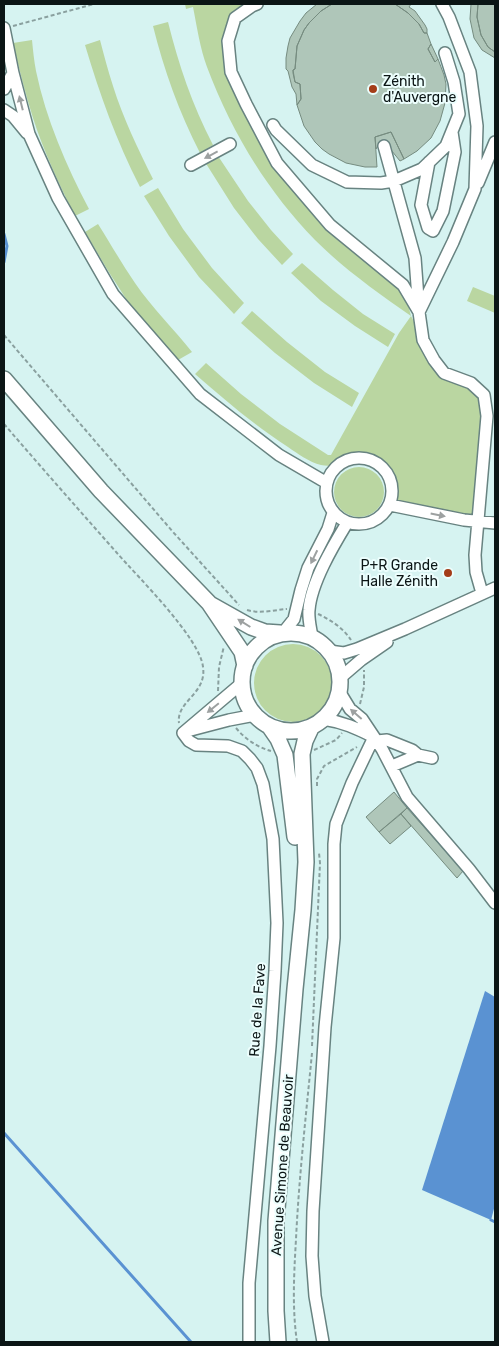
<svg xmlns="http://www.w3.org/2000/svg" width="499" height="1346" viewBox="0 0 499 1346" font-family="Rubik,sans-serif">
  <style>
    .green { fill: #bad6a1 }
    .water { fill: #5a92d2 }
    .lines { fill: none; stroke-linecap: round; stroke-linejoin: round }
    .stream { stroke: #5a92d2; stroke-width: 3 }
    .building { fill: #afc6b9; stroke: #768c80 }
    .minor-casing { stroke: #688381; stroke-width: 14 }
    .major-casing { stroke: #688381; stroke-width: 18 }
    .path { stroke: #8aa09f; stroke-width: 2; stroke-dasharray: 4 2.5; stroke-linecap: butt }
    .minor { stroke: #fff; stroke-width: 11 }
    .major { stroke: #fff; stroke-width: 15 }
    .oneway { fill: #9da1a1 }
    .poi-dot { fill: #a43d19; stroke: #ecfefd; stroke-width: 2 }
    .labels { text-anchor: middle; stroke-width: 4; stroke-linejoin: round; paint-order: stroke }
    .poi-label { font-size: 14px; fill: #0b1515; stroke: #ecfefd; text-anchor: start }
    .street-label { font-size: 14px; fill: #0b1515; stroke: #ecfefd }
  </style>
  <rect width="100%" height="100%" fill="#d6f3f1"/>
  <path class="green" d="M185 4H257L234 18 231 72 277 163 330 225 403 285 411 316 434 360 484 395 478 522 390 505C394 490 393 475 379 464 356 448 343 470 321 465 309 462 298 454 288 447 255 426 225 400 195 374L206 363 241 394 280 424 328 455H331L399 333 411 316C378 293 344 269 315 240 267 191 231 131 207 67 200 48 197 27 193 7L186 9Z
    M168 22C179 66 192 104 213 145L200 153C179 112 164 70 153 26Z
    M32 40C33 50 34 61 36 71 46 119 66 165 89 209L75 216C59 184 44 152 33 118 25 93 19 68 13 43Z
    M100 40C104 55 108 71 113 86 123 118 138 149 153 179L140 187C116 140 100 95 85 45Z
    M218 156 248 201 271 230 293 254 282 265 258 239 234 208 205 162Z
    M158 188 183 229 212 268 244 303 234 314 199 277 169 236 144 196Z
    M98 224C110 243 122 264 135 283 152 308 174 329 192 352L178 360 132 308 110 274 85 232Z
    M302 263 333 290 363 314 395 334 388 347 355 326 321 301 291 273Z
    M473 287 495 296V313L467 301Z
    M252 311 287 342 325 372 359 393 352 407 314 383 275 353 241 323Z
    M334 492a25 25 0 1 1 50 0a25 25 0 1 1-50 0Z
    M254 683a39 39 0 1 1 78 0a39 39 0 1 1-78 0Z"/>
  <path class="water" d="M485 991 495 997V1205L491 1220 422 1190Z"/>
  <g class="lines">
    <path class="stream" d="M4 234 7 246 4 262
      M4 1133 191 1342
      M491 1220 495 1222"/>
  </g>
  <path class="building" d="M317 4H332L321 11 309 23 304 30 297 46 295 69 293 70 295 82 300 84 301 99 297 105 296 94 292 87 288 71 286 69V58L288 46 290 38 300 21 306 13Z
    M332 4H395L408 13 419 24 424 33H427L431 44 428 49 435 62 438 59 444 75 446 84 445 103 440 121 431 138 417 151 404 159 391 132 375 137 377 167H365L346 163 329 154 322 149 315 142 304 126 297 105 301 99 300 84 295 82 293 73V70L295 69 297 46 304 30 309 23 321 11Z
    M395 4H411L409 7 415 11 425 25 427 29V33H424L419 24 408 13Z
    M471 4H478L477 17 481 35 488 47 495 52V58L482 50 474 38 470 19Z
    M478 4H495V52L488 47 481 35 477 17Z
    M431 44 438 59 435 62 428 49Z
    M391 132 404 159 400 161 387 145 379 144 376 149 375 137Z
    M394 792 407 808 379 832 366 817Z
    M407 808 463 871 457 878 401 814Z
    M401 814 411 826 390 844 379 832Z"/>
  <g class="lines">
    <g class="minor-casing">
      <path id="minor" d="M257 4 252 6 235 18 228 41 231 72 246 104 277 163 330 225 403 285 419 312 453 242 475 189 477 126 470 72 449 17 442 4
        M4 28 13 73 4 89
        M13 73 29 134 58 198 113 294 200 394 279 455 327 483
        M4 110 13 116 27 133
        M273 125 276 130 312 165 347 182 381 183 394 181 422 169 446 146 459 114 454 82 445 53
        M384 146 415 258 419 312 423 340 434 360 444 373 471 383 484 395 487 416 475 555 476 572 482 593
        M429 162 421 205 428 228 433 231 443 211 455 152 452 132
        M191 165 230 144
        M478 183 495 142
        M326 491a33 33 0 1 1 66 0a33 33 0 1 1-66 0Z
        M390 505 464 520 495 523
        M282 634 294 619 301 590 308 568 328 529 333 513
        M312 638C311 629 308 619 309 610 311 583 333 546 347 523
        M329 651 344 653 357 649 405 629 495 588
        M340 678 361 660 387 642
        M339 691 350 709 362 719 382 749 407 797 469 869 495 903
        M323 719C343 722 356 728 374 737
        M187 731 229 720 255 715
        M183 733 189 741 196 745 228 746 242 751 250 759 257 768 263 784 273 839 277 923 275 971 270 1046 249 1283V1342
        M183 733 242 683
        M377 741 387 740 412 750 418 755 432 758
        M392 766 418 755
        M323 1342 315 1296 312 1256 313 1211 325 1027 334 938V844L336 824 352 783 374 737"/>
    </g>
    <g class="major-casing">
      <path id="major" d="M4 379 101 491 209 603 242 652 245 666
        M210 604 251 627 265 632 280 633
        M242 682a49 49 0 1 1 98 0a49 49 0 1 1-98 0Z
        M269 726 278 739 285 755 295 837
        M278 1342 276 1311V1221L295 989 303 910 306 862 302 754 305 741 312 726"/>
    </g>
    <path class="path" d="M13 26 94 4
      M4 335 173 532 239 605
      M4 424C41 467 79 510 117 553 137 576 200 638 203 667 207 694 176 701 179 723
      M247 610C260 614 274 610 287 609
      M318 614C331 620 343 628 351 640
      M218 691 219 667 224 646
      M360 704 364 687V670
      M236 728C245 739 257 747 271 751
      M314 750 336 740 342 733
      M317 786V779L324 766 357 747
      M312 1046 320 863 319 853
      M297 1342C292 1308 294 1274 296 1239 299 1177 306 1115 312 1053"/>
    <use href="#minor" class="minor"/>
    <use href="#major" class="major"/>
  </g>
  <defs><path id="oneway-solid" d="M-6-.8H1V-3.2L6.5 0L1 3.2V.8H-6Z" transform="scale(1.25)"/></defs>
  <g class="oneway">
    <use href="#oneway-solid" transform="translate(21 103) rotate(-104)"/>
    <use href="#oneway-solid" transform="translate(211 155) rotate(152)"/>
    <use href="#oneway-solid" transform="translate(438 515) rotate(11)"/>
    <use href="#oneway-solid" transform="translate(314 557) rotate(116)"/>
    <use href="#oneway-solid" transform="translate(244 623) rotate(-148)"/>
    <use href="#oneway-solid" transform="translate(213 708) rotate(141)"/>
    <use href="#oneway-solid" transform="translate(356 714) rotate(-139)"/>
  </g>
  <g class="poi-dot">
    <circle cx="373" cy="89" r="5"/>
    <circle cx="448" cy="573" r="5"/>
  </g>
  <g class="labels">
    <g class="poi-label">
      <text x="383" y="86">Zénith<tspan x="383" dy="16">d'Auvergne</tspan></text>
      <text x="438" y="570" text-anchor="end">P+R Grande<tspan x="438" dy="16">Halle Zénith</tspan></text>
    </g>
    <g class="street-label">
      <text transform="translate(257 1010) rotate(-86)" y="5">Rue de la Fave</text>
      <text transform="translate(282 1165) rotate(-86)" y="5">Avenue Simone de Beauvoir</text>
    </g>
  </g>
  <rect width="499" height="1346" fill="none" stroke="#0b1515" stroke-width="10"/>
</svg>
